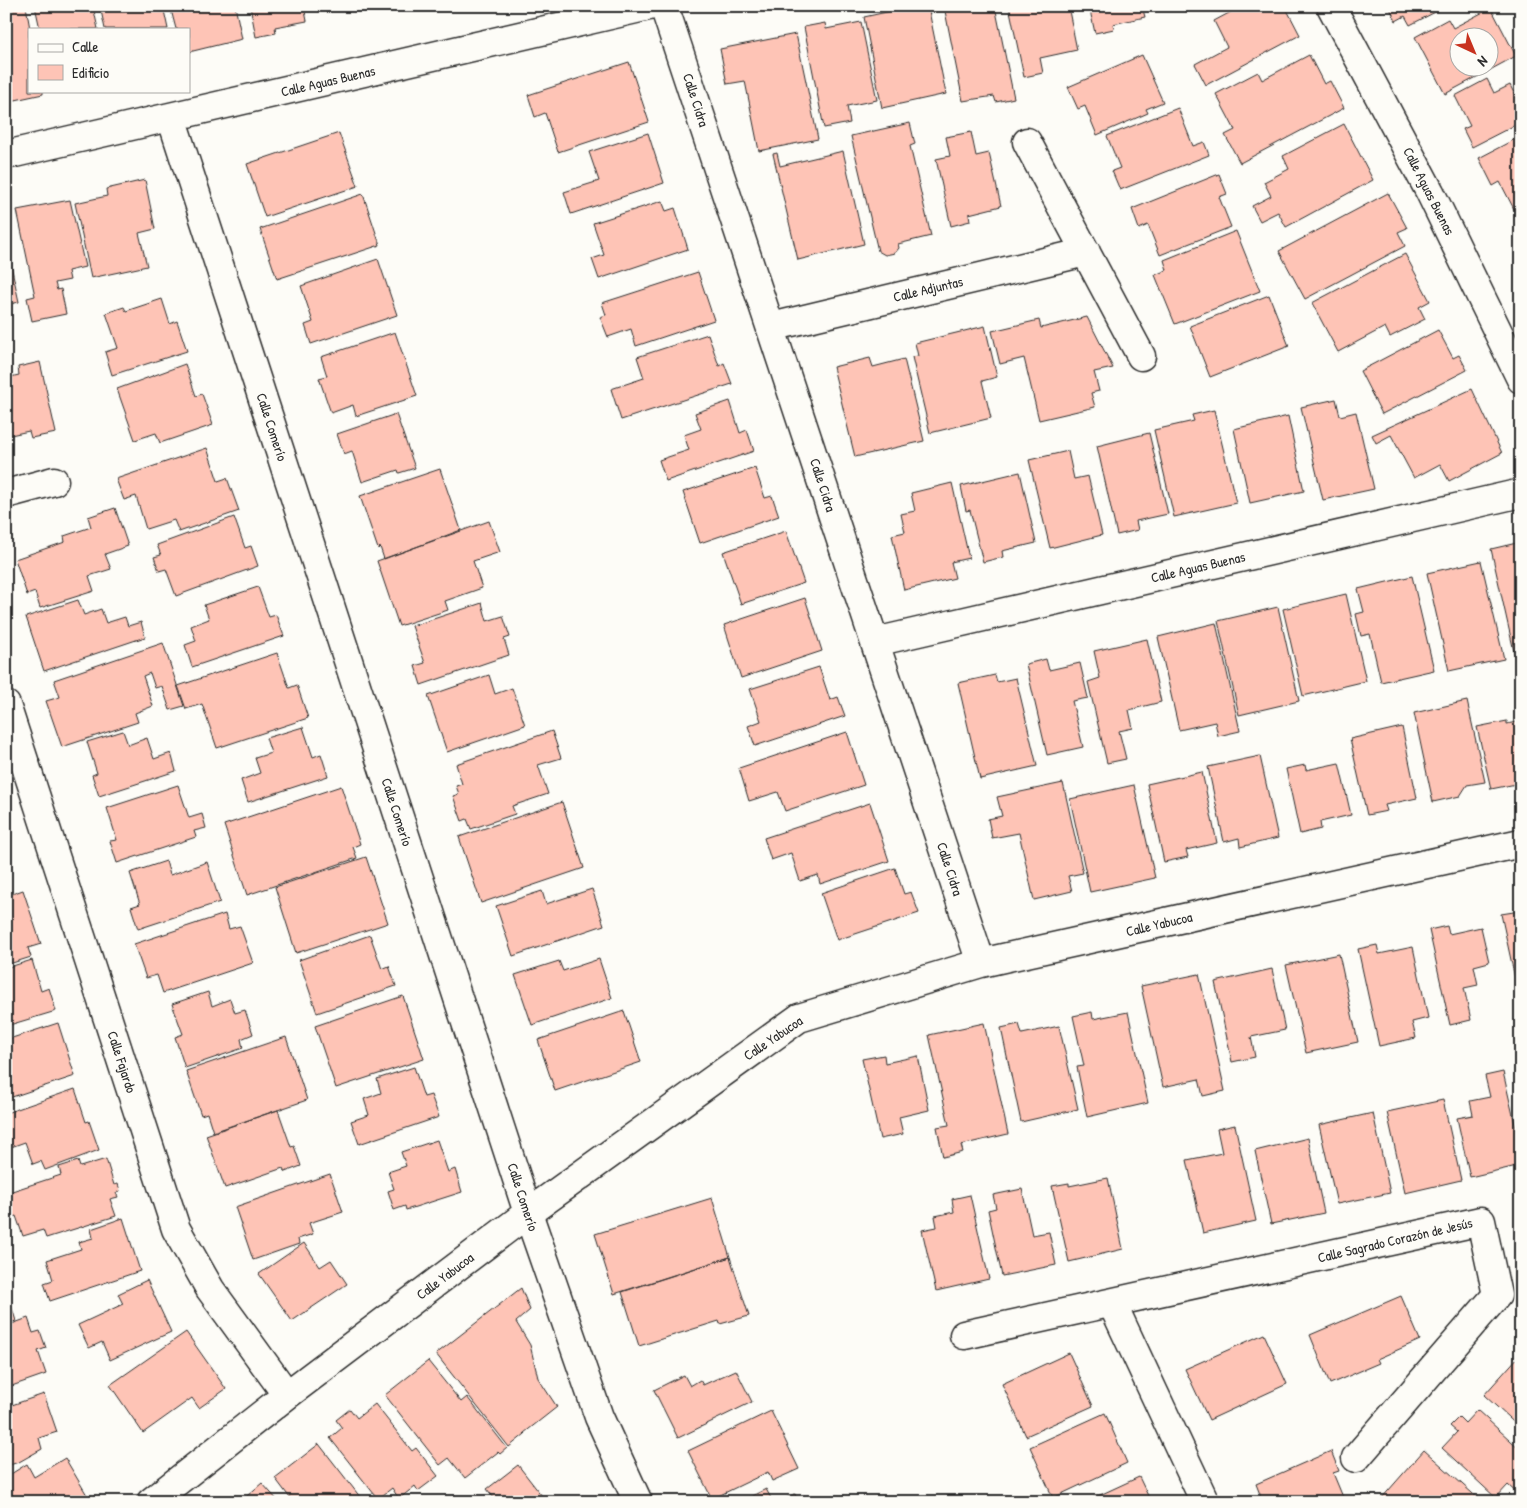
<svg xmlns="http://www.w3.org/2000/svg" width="1527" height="1508" viewBox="0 0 1527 1508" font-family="'Patrick Hand',sans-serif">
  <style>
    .building { fill: #fec4b6; stroke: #2b2b2b; fill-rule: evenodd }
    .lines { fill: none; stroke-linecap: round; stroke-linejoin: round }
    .minor-casing { stroke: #2b2b2b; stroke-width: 31 }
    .minor { stroke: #fdfcf7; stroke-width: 28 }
    .labels { text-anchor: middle; stroke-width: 4; stroke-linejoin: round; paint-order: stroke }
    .street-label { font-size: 14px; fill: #2b2b2b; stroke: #fdfcf7 }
  </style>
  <rect width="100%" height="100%" fill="#fdfcf7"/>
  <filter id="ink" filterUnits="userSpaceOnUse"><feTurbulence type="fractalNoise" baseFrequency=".02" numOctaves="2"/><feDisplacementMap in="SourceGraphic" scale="10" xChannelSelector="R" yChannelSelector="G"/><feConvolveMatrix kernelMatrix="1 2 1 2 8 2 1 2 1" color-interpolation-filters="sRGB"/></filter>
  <g filter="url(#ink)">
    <path class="building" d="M13 6H26L30 29H29V91H43V94L6 102V8Z
      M35 6H93L98 29H40Z
      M100 6H163L168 29H105Z
      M170 6H235L242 39 189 52V29H176Z
      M250 6H304L307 21 275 27 276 33 256 37Z
      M914 6H928L946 94 882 108 864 17Z
      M944 6H995L1014 98 996 102 994 96 963 101Z
      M1009 6H1068L1077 50 1040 58 1043 73 1024 77Z
      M1089 6H1142L1145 17 1113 24 1114 29 1095 33Z
      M1242 6H1285L1300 35 1206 85 1195 64 1227 47 1214 21Z
      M1389 6H1447L1410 25 1405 16 1396 21Z
      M1491 8 1516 56 1445 94 1415 37 1448 19 1453 28ZM1460 38H1490V68H1460Z
      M861 22 877 100 847 106 850 123 824 128 804 27 825 23 826 29Z
      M796 34 818 139 759 151 745 81 727 84 720 49Z
      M1142 55 1163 102 1146 109 1148 113 1097 135 1085 106 1078 109 1068 87Z
      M1309 55 1324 84 1330 81 1344 108 1240 163 1225 135 1235 130 1216 94 1258 72 1262 80Z
      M629 62 649 122 558 152 545 113 535 117 528 95Z
      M1487 79 1494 93 1510 85 1517 99 1521 97V122L1472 147 1463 129 1470 126 1455 96Z
      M1178 108 1193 146 1204 142 1209 155 1120 190 1112 171 1120 168 1107 136Z
      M910 123 915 144 910 146 931 236 898 244 899 248 895 253 885 255 878 251 851 136Z
      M1344 124 1373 180 1286 227 1278 212 1260 221 1252 206 1271 196 1264 182 1289 169 1283 156Z
      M971 132 976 156 989 153 1001 206 969 214 970 221 951 226 936 159 950 156 946 137Z
      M339 133 358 186 265 217 247 164Z
      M648 133 664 183 571 214 564 192 599 181 589 152Z
      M1521 136V208L1515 211 1500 182 1493 186 1479 158Z
      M843 151 864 244 798 260 773 154 777 153 780 166Z
      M1219 174 1227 194 1219 197 1231 227 1160 255 1148 225 1139 229 1132 209Z
      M145 180 155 229 139 233 147 266 91 278 75 203 107 196 106 189Z
      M1388 193 1407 228 1398 232 1405 246 1305 299 1279 251Z
      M363 194 380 245 277 279 260 229Z
      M70 200 85 267 68 271 70 280 55 283 57 290 61 289 66 314 32 321 27 298 35 296 17 210Z
      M662 201 666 211 675 208 688 249 599 279 592 259 604 255 593 223Z
      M1236 231 1260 291 1175 324 1155 275 1167 270 1164 260Z
      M6 242 19 302 6 305Z
      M1405 254 1430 301 1419 307 1425 319 1390 337 1385 327 1338 352 1312 303Z
      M378 259 397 315 311 344 305 325 313 322 301 286Z
      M698 272 714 320 636 346 631 329 608 337 600 317 606 315 602 303Z
      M1269 295 1289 346 1210 377 1190 326Z
      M162 299 170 324 177 321 187 351 112 375 105 352 118 348 106 313 124 307 126 311Z
      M1087 317 1113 368 1094 372 1099 391 1091 393 1095 407 1039 420 1024 358 1000 364 992 331 1039 320 1041 328Z
      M985 326 997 377 982 381 991 418 930 433 912 357 918 356 915 343Z
      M1438 330 1453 358 1459 355 1467 370 1382 414 1360 371Z
      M395 332 417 396 356 416 353 405 331 413 319 378 327 376 321 357Z
      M708 334 719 366 724 363 732 384 621 420 611 389 644 378 637 357Z
      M870 358 873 367 904 359 924 441 855 457 833 367Z
      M40 362 56 433 31 438 29 431 6 436V378L19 375 18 367Z
      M185 364 196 396 202 394 213 425 160 443 156 433 135 440 117 389Z
      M1472 389 1502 453 1449 481 1440 464 1414 478 1391 435 1376 443 1372 435Z
      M1336 399 1340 416 1356 412 1374 489 1323 500 1301 407Z
      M730 401 740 433 747 430 754 451 666 481 659 460 689 450 684 435 701 429 695 413Z
      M1214 410 1236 503 1174 517 1154 430 1194 421 1192 415Z
      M396 414 415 468 399 473 398 470 362 482 352 451 344 454 337 434Z
      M1288 416 1304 491 1250 503 1234 429Z
      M1149 433 1168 514 1136 521 1138 530 1117 535 1097 446Z
      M207 448 218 481 227 478 239 511 179 532 174 520 146 529 136 496 124 500 116 479Z
      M1068 451 1074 479 1088 476 1102 535 1050 548 1029 460Z
      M755 468 765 498 772 496 779 516 700 543 683 492Z
      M440 469 461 530 384 559 380 547 378 549 360 496Z
      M1020 472 1036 543 1002 551 1003 557 983 562 970 510 966 511 961 486Z
      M952 483 969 558 951 562 955 578 904 590 892 535 905 532 901 514 915 511 911 493Z
      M115 508 128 546 105 554 111 569 89 576 94 591 40 608 35 592 27 595 15 559 65 542 64 536 91 527 88 517Z
      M234 517 245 548 251 546 258 566 176 596 166 569 159 571 154 557 161 555 157 545Z
      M489 521 500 552 473 561 482 588 445 601 448 610 399 626 377 561Z
      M786 531 804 583 741 604 723 552Z
      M1521 542V654L1515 656 1491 549Z
      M1481 561 1504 659 1449 671 1427 573Z
      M1412 576 1434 670 1381 682 1370 634 1361 636 1356 614 1364 612 1358 589Z
      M258 587 269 617 276 615 284 636 192 667 185 645 196 641 191 626 209 619 204 605Z
      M1346 594 1366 681 1303 696 1283 609Z
      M805 598 822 651 741 678 724 625Z
      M78 600 84 615 101 609 106 623 125 617 128 626 141 622 145 637 44 671 26 617Z
      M482 603 487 621 503 616 510 637 504 639 509 655 421 685 415 666 425 663 412 626Z
      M1278 607 1299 701 1239 715 1218 621Z
      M1216 623 1240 731 1218 736 1215 722 1179 730 1158 637Z
      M1147 639 1161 702 1129 710 1133 728 1119 731 1126 759 1107 763 1088 682 1100 678 1094 651Z
      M163 643 184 706 170 710 162 686 155 688 150 673 143 676 153 706 135 713 138 722 62 747 46 701 60 697 54 680Z
      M277 653 289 688 297 685 308 718 217 748 202 704 186 709 178 686Z
      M1046 659 1049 670 1080 663 1088 698 1072 701 1083 747 1047 755 1026 664Z
      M819 667 830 700 838 697 845 716 755 746 748 726 761 721 750 689Z
      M489 675 495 694 512 688 525 725 447 752 428 696Z
      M995 675 997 682 1016 678 1037 766 980 779 958 683Z
      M1467 701 1485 782 1467 785 1460 796 1433 802 1414 713Z
      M1507 721V724L1521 721V783L1491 789 1477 727Z
      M303 727 313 757 321 754 328 776 248 802 241 780 260 773 255 758 271 753 266 738Z
      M1402 727 1417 798 1385 805 1387 811 1367 815 1350 739Z
      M123 731 128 745 147 738 154 759 171 753 176 771 99 796 92 775 97 773 87 742Z
      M552 731 561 758 538 765 548 794 512 806 515 814 471 829 467 819 462 821 453 796 459 794 456 786 462 784 456 764Z
      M847 732 864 785 785 811 778 792 749 801 739 768Z
      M1260 756 1278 838 1240 847 1239 838 1224 842 1208 767Z
      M1339 763 1351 815 1320 822 1321 829 1300 834 1286 769 1305 765 1306 770Z
      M1202 772 1217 843 1186 850 1188 857 1164 862 1147 784Z
      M1063 783 1083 873 1068 876 1072 891 1034 900 1019 833 992 838 988 819 1002 816 997 797Z
      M178 785 189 818 202 814 206 828 194 831 196 837 117 863 110 841 117 840 107 808Z
      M1134 785 1155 878 1090 892 1070 799Z
      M341 786 360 844 353 847 357 858 247 895 224 825Z
      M562 802 584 868 481 903 459 837Z
      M870 803 889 861 820 884 818 875 800 881 791 853 771 860 764 838Z
      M366 857 388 923 296 953 275 887Z
      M166 861 170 875 207 862 220 902 138 929 131 907 140 904 130 873Z
      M895 868 904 894 911 892 919 913 837 940 821 893Z
      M592 889 604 925 513 956 496 906 542 891 546 904Z
      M23 890 41 944 28 948 31 957 6 965V896Z
      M1520 911 1521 915V1006L1501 914Z
      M225 914 229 929 240 926 253 963 163 993 157 975 146 978 134 944Z
      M1447 926 1449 934 1481 927 1489 962 1474 966 1478 985 1464 988 1471 1020 1450 1025 1429 930Z
      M370 935 382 969 389 966 396 986 317 1013 299 960Z
      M1377 945 1379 954 1413 947 1428 1018 1412 1022 1416 1038 1379 1046 1358 949Z
      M1339 954 1358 1042 1306 1053 1286 965Z
      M599 959 612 998 532 1025 515 975 559 961 563 971Z
      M32 960 41 991 49 988 56 1011 6 1026V968Z
      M1272 969 1285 1030 1251 1037 1255 1057 1232 1062 1215 982Z
      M1199 974 1225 1091 1203 1096 1199 1079 1163 1087 1141 986Z
      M208 992 212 1006 230 999 235 1013 245 1010 253 1034 241 1039 243 1048 185 1068 175 1037 183 1034 172 1004Z
      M403 996 424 1059 336 1088 315 1026Z
      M624 1011 641 1062 555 1091 538 1040Z
      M1092 1012 1093 1019 1128 1012 1148 1103 1087 1117 1077 1067 1084 1066 1073 1016Z
      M58 1023 75 1076 6 1099V1040Z
      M984 1023 1008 1134 961 1145 963 1152 943 1157 937 1127 949 1125 929 1035Z
      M1019 1024 1022 1034 1059 1026 1078 1109 1021 1122 1001 1028Z
      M286 1037 307 1100 213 1132 207 1113 201 1115 186 1071Z
      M884 1055 885 1063 918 1056 929 1110 899 1117 903 1134 880 1139 862 1059Z
      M414 1067 424 1097 431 1095 439 1117 359 1144 351 1121 369 1115 364 1099 381 1093 377 1079Z
      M1503 1072 1521 1150V1165L1470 1177 1457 1118 1473 1115 1470 1101 1490 1097 1485 1076Z
      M75 1089 86 1122 89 1121 99 1150 45 1170 41 1161 33 1164 25 1142 11 1147 6 1133V1113Z
      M1443 1100 1461 1180 1405 1193 1387 1112Z
      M278 1110 291 1147 294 1146 301 1166 285 1172 283 1168 225 1188 206 1135Z
      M1373 1113 1390 1193 1337 1204 1319 1125Z
      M1235 1125 1256 1221 1203 1233 1187 1160 1222 1153 1217 1129Z
      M1308 1138 1324 1213 1271 1224 1255 1151Z
      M437 1140 448 1172 455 1169 462 1192 406 1210 405 1206 394 1210 388 1191 394 1189 388 1172 406 1166 401 1152Z
      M106 1159 114 1185 118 1184 120 1191 116 1193 118 1197 110 1199 116 1216 46 1238 43 1230 23 1236 16 1216 6 1219V1193L61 1175 59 1167 78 1161 80 1167Z
      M330 1174 343 1212 309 1223 313 1234 298 1239 299 1244 253 1260 235 1207Z
      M1108 1178 1123 1249 1069 1262 1052 1186 1069 1183V1186Z
      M1022 1189 1032 1235 1049 1232 1056 1265 1002 1276 988 1210 996 1208 993 1195Z
      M970 1195 989 1279 936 1291 922 1230 937 1227 935 1216 954 1212 952 1199Z
      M712 1198 730 1257 614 1294 595 1234Z
      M123 1218 140 1271 50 1301 44 1283 53 1280 47 1260 81 1249 79 1242 93 1238 91 1229Z
      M304 1243 320 1267 331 1260 347 1284 292 1321 259 1274Z
      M730 1257 749 1316 720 1324 719 1321 639 1346 622 1292Z
      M147 1280 171 1332 110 1360 102 1342 89 1348 78 1325 123 1304 118 1294Z
      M521 1288 530 1310 516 1322 530 1345 538 1378 557 1407 524 1433 525 1434 509 1447 436 1354Z
      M1401 1296 1420 1340 1377 1359 1379 1363 1330 1384 1310 1335Z
      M6 1301 10 1302 16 1321 6 1324Z
      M28 1318 33 1333 40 1331 46 1348 38 1351 46 1374 6 1388V1328L9 1327V1325Z
      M186 1332 226 1389 199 1408 192 1398 143 1433 110 1385Z
      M1264 1334 1287 1384 1209 1420 1185 1369Z
      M1069 1353 1093 1406 1026 1436 1002 1384Z
      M1519 1356 1521 1358V1429L1484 1395Z
      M428 1361 461 1402 467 1397 507 1448 500 1454 498 1452 465 1478 449 1458 440 1465 385 1395Z
      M736 1370 752 1402 678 1438 654 1390 684 1375 690 1386 700 1380 703 1385Z
      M44 1394 57 1432 39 1438 42 1449 19 1462 6 1466V1407Z
      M375 1404 412 1451 416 1448 438 1476 418 1491 415 1486 399 1499 392 1488 378 1499 330 1438 342 1428 336 1420 350 1409 357 1418Z
      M1477 1410 1521 1450 1520 1496 1508 1485 1496 1498 1442 1448 1457 1432 1450 1426 1459 1417 1465 1423Z
      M771 1411 799 1469 772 1481 768 1472 712 1499 688 1451Z
      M1105 1413 1127 1463 1053 1498 1030 1447Z
      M319 1444 364 1502H301L300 1501 293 1502 275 1478Z
      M1424 1450 1482 1502H1385L1381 1499Z
      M1331 1451 1339 1471 1333 1473 1345 1502H1263L1256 1484Z
      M65 1458 87 1495 77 1502H6V1477L27 1464 34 1477Z
      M518 1465 542 1496 534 1502H497L487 1489Z
      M1139 1477 1151 1502H1088L1087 1501Z
      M262 1483 279 1502H240Z
      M766 1489 773 1502H740Z
      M795 1494 798 1502H779Z"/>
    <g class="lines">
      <g class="minor-casing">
        <path id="minor" d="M664 6 981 963
          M1331 6 1430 192 1521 379
          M171 117 528 1213 599 1417 638 1502
          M1027 142 1141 356
          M6 155 649 6
          M771 327 1086 252
          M6 494 54 481
          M875 642 1521 493
          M6 705 176 1229 210 1289 287 1395
          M1112 1303 1205 1502
          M964 1335 1481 1221 1497 1295 1356 1458
          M151 1502 287 1395 528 1213 799 1018 981 963 1521 843"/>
      </g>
      <use href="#minor" class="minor"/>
    </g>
  </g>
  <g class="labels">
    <g class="street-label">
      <text transform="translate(328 81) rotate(-13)" y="5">Calle Aguas Buenas</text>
      <text transform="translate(696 100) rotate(72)" y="5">Calle Cidra</text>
      <text transform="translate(1429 191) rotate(63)" y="5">Calle Aguas Buenas</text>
      <text transform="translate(928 289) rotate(-13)" y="5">Calle Adjuntas</text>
      <text transform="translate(272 427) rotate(72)" y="5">Calle Comerío</text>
      <text transform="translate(823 485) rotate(72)" y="5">Calle Cidra</text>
      <text transform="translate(1198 567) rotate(-13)" y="5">Calle Aguas Buenas</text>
      <text transform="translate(397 812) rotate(72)" y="5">Calle Comerío</text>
      <text transform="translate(950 869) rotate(72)" y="5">Calle Cidra</text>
      <text transform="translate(1159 924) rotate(-13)" y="5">Calle Yabucoa</text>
      <text transform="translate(773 1038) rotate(-34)" y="5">Calle Yabucoa</text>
      <text transform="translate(122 1062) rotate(72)" y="5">Calle Fajardo</text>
      <text transform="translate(523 1197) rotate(72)" y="5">Calle Comerío</text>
      <text transform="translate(1395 1240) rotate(-13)" y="5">Calle Sagrado Corazón de Jesús</text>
      <text transform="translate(445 1276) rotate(-37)" y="5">Calle Yabucoa</text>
    </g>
  </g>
  <rect width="1527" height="1508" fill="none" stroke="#fdfcf7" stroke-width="25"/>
  <rect x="12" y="12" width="1502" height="1483" fill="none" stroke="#2b2b2b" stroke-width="2" filter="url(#ink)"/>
  <rect x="28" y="28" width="162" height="65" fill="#fdfcf7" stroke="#a9a8a5"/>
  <rect x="38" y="44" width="25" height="8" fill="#fdfcf7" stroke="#a9a8a5"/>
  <text x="72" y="52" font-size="15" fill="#2b2b2b">Calle</text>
  <rect x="38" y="65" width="25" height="15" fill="#fec4b6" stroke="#a9a8a5"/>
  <text x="72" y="78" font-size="15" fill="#2b2b2b">Edificio</text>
  <g transform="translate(1474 52) rotate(136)"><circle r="24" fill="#fdfcf7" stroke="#a9a8a5"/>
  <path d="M0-4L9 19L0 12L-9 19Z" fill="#c8321e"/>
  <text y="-8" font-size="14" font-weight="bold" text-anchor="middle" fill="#2b2b2b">N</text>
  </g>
</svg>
